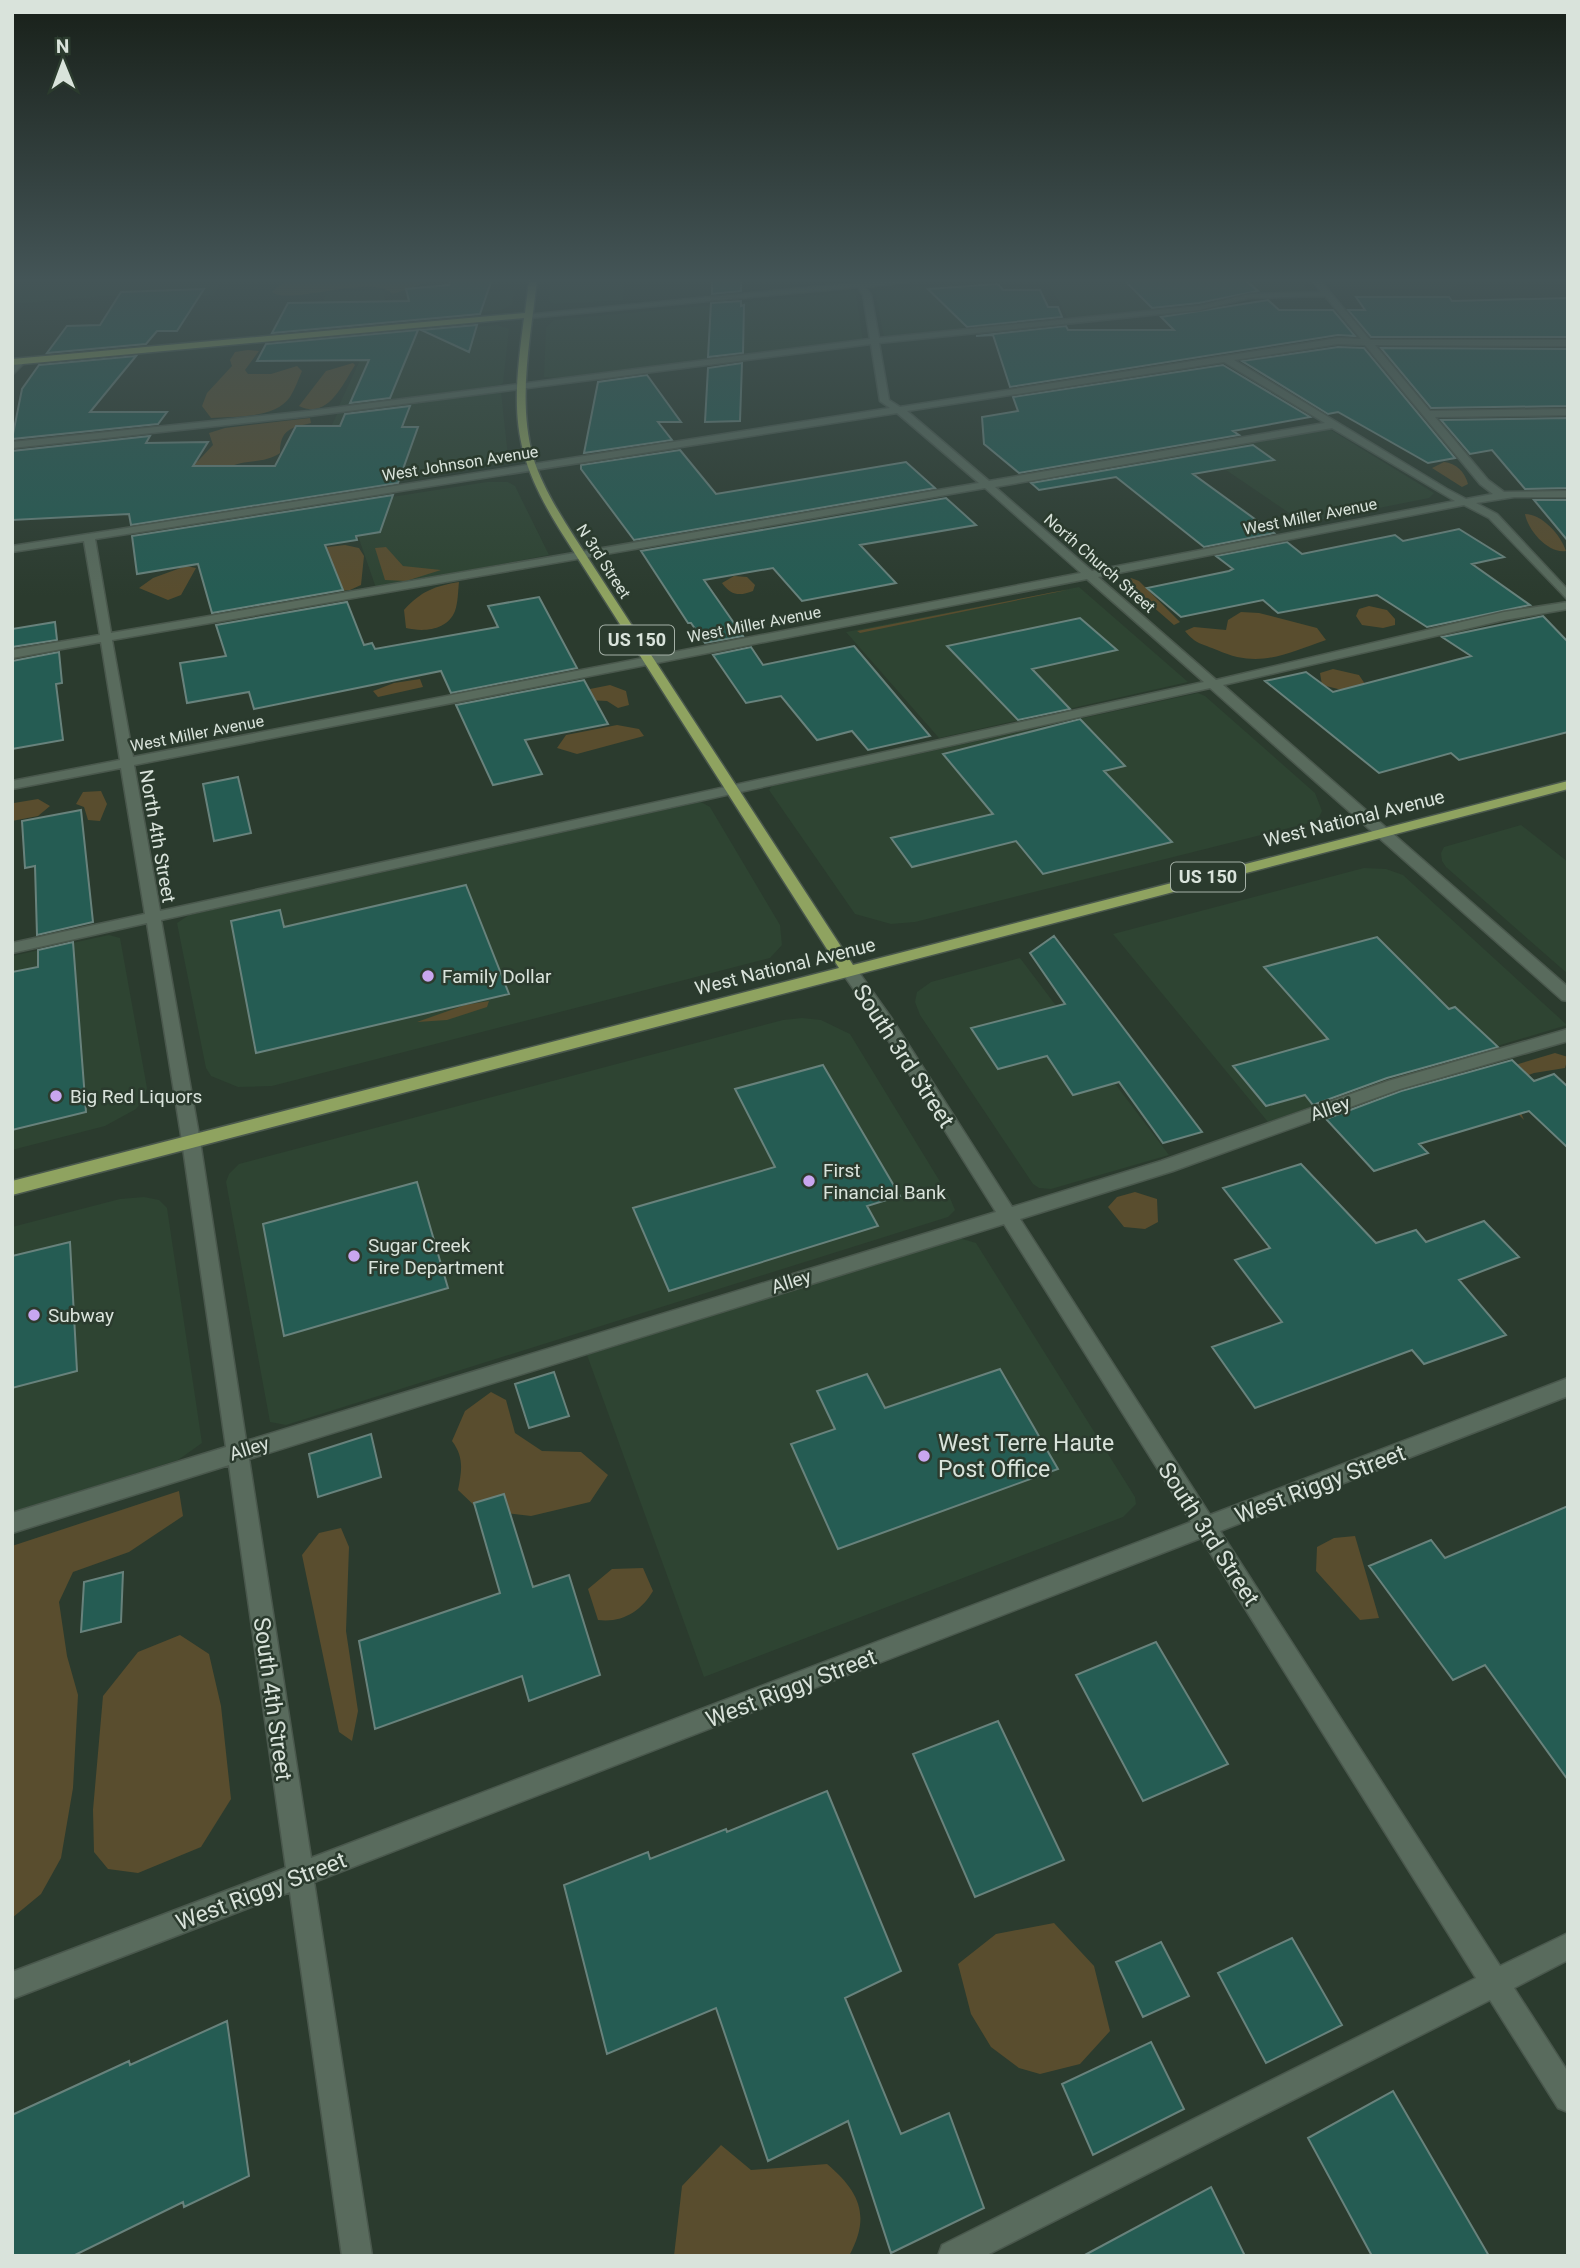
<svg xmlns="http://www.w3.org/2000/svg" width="1580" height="2268" viewBox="0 0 1580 2268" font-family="Roboto,sans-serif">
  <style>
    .built { fill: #2e4432 }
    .green { fill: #594d2e }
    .building { fill: #255c53; stroke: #68827c; stroke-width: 2 }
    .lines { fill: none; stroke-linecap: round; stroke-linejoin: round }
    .minor-casing { stroke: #4a584d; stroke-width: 3 }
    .major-casing { stroke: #4a584d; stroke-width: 3 }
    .minor { fill: #596b5d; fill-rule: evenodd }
    .major { fill: #8fa360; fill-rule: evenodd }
    .poi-dot { fill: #c8a6ef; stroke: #2b3b2e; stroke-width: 2.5 }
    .labels { text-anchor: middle; stroke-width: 5; stroke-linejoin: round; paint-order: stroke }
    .far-street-label { font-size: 16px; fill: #d9e3db; stroke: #2b3b2e }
    .shield { fill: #2b3b2e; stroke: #a5b1a7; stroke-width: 2 }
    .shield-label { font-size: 18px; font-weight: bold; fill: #d9e3db }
    .street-label { font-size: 19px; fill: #d9e3db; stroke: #2b3b2e }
    .poi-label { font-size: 19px; fill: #d9e3db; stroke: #2b3b2e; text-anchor: start }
    .near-street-label { font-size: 23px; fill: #d9e3db; stroke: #2b3b2e }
    .near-poi-label { font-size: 23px; fill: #d9e3db; stroke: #2b3b2e; text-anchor: start }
  </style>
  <rect width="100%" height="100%" fill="#2b3b2e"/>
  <path class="built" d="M12 279H224L213 295 106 296 12 304Z
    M550 279H624L623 300 555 304 549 301Z
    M1046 279H1299L1309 292 1244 295 1207 305 1068 318Z
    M1326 279H1452L1460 284 1448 290 1372 288 1332 286Z
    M952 284 965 329 884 337 875 291Z
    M383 290 385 300 514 290 512 305 501 310 312 328 327 292Z
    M851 292 856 295 863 341 861 342 561 378 544 377 546 328 554 320Z
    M497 325 509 329 503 383 500 385 338 408 371 336Z
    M501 392 508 456 501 463 298 497 338 412Z
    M1322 429 1331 430 1434 493 1429 498 1304 523 1198 451Z
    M487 482H508L515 486 549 555 376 588 347 504Z
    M1079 587 1188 682 939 738 846 632Z
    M1198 693 1205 696 1315 793 1322 811 1317 821 915 922 891 924 855 914 769 790 772 786Z
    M701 802 710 807 780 925 782 945 770 958 272 1086 238 1087 211 1076 206 1068 177 923 189 915Z
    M1521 825 1568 862V974L1446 867 1442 861 1441 853 1444 847Z
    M1364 868 1386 869 1403 875 1567 1025 1391 1078 1268 1122 1113 934Z
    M109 935 120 938 147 1088 144 1099 136 1109 105 1126 12 1150V956Z
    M1020 958 1169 1155 1051 1189 1039 1188 1033 1184 920 1015 915 1002 917 992 931 982Z
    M802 1018 821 1020 850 1034 950 1198 955 1210 948 1217 286 1425 270 1422 226 1182 229 1174 239 1164 783 1020Z
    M144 1197 159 1200 167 1208 202 1443 178 1460 12 1512V1227L120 1199Z
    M959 1238 976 1243 1135 1497 1136 1504 1123 1517 704 1677 587 1355Z"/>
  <path class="green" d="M288 279H436L393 294C372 273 290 306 272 292Z
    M248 350 259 351 245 370 248 374H271L297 366 302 371C298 380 295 389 290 397 275 419 235 416 211 418L202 406 207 393 232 366 230 360 235 352Z
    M353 363 355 365C343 384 328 420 299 406L326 371Z
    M310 418 311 423C291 428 280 429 280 453 263 465 242 458 226 469L162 466 198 461 213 445 209 433 225 428Z
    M1444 462C1456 463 1465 472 1468 484L1462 487 1432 468Z
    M1525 514C1542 514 1561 535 1566 551 1549 554 1528 531 1525 514Z
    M345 545 359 548 364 556 361 585 350 590 318 593 310 549Z
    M386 547 403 566 441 570 406 581 385 580 375 548Z
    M186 566 196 568 181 595 168 600 139 588 153 578Z
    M734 576 747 577 755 585 753 591C740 596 731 596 722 583Z
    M1131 578 1139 581 1180 622 1174 625 1129 586 1127 581Z
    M459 582C458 591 458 603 455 611 447 631 423 632 406 628L404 610C421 591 435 586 459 582Z
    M1067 590 860 633 857 631 1054 592Z
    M1369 606 1387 610 1395 619V625L1383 628 1362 625 1356 616 1359 609Z
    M1241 612 1259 613 1317 628 1326 640C1285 654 1259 669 1217 650 1203 644 1195 644 1185 631L1194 627 1226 630 1228 620Z
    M1333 669 1359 675 1365 684 1346 691 1322 685 1320 673Z
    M420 679 423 687 378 697 373 691 394 683Z
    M610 685 626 691 629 705 618 708 607 701 587 700 590 689Z
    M617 725 639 729 644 736 577 754 557 748 566 735Z
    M101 791 107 804 100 821 88 820 84 807 76 804 83 792Z
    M38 799 50 806 38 816 12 821 14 803Z
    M489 1001 487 1007 447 1020 417 1022 465 1005Z
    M1555 1053 1568 1057 1565 1068 1534 1073 1499 1086 1519 1108 1524 1120 1483 1079 1488 1073Z
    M1135 1192 1157 1199 1158 1222 1145 1229 1124 1227 1108 1207 1117 1197Z
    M491 1392 506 1400 515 1433 542 1451 581 1452 608 1475 590 1502 531 1516 479 1510 458 1490C462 1470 464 1457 452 1441L465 1411Z
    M179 1491 183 1516 129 1552 73 1572 59 1602 67 1656 78 1695 73 1788 61 1858 41 1894 12 1918V1546Z
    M341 1528 349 1547 346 1631 358 1711 352 1741 339 1732 302 1555 319 1533Z
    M1355 1536 1379 1618 1360 1620 1316 1571 1317 1547 1334 1538Z
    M643 1568 653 1591C641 1611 623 1623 598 1620L588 1589 612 1569Z
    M180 1635 209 1654 221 1706 231 1799 201 1847 138 1873 108 1869 94 1852 93 1810 103 1696 138 1652Z
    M1054 1923 1094 1966 1110 2031 1080 2064 1040 2074 1019 2068 991 2047 971 2014 958 1964 996 1934Z
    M721 2145 751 2170 827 2164C860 2192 871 2216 849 2256H674L682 2186Z"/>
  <path class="building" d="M452 279H492L480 314 272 333 288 303 409 301 406 289 449 285Z
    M1123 279H1244L1258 291 1199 303 1152 308Z
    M712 280 741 281V291L712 294Z
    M998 284 1003 290H1040L1048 307H1058L1062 317 967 327 928 289Z
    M204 289 177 331H157L146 344 47 353 67 326 100 325 121 292Z
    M1356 297H1449L1452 301 1568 298V337H1371L1348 310H1365Z
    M1268 300 1279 310H1333L1355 336 1338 335 1010 387 993 335 976 336 1066 326 1068 330H1174L1161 317Z
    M741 301V306L744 305 743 353 708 357 711 303Z
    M477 325 469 352 421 330Z
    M418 330 390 398 350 403 369 360 257 361 266 344Z
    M1338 347 1364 348 1455 458 1428 463 1338 412 1328 414 1242 361Z
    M1381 348 1568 349V406L1431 408Z
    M136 356 90 412H167L158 424 12 439 22 389 39 365Z
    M742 363 740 421 705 422 708 368Z
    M1223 365 1310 417 1233 431 1239 435 1019 473 984 444 982 417 1018 411 1013 397Z
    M647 375 681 422H658L672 440 584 453 598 382Z
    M410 406 402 427H418L398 483 131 525 129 514 12 520V451L150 436 146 443 208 442 193 466H275L296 426H340L345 414Z
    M1568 418V488L1525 489 1492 450 1470 454 1441 420Z
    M1253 445 1274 460 1193 474 1274 533 1204 547 1116 477 1039 490 1031 483Z
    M680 450 716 494 906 462 935 488 634 540 581 469V465Z
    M393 495 380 532 356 536 357 540 325 545 343 590 212 613 198 564 137 574 132 536Z
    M946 498 976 525 860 545 896 583 802 601 773 568 704 580 743 636 705 643 691 623H688L641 551Z
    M1534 500H1568V541Z
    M1459 529 1504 557 1472 564 1530 605 1427 627 1377 595 1278 613 1263 600 1181 617 1147 588 1229 571 1233 569 1216 556 1287 542 1302 554 1395 535 1403 541Z
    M539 597 577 668 451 693 441 671 254 709 249 692 187 703 180 663 226 656 216 625 347 602 364 645 372 643 375 649 498 627 488 606Z
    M1543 616 1568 642V732L1459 760 1451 753 1379 773 1265 681 1306 672 1333 692 1471 656 1442 637Z
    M1080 618 1117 650 1032 669 1070 709 1018 720 947 646Z
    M55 622 57 640 12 647V629Z
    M854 646 930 736 868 750 852 731 817 740 781 696 746 703 713 655 751 647 763 665Z
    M59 652 62 683 56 684 63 740 12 749V661Z
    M584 680 608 724 525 740 542 774 493 785 456 705Z
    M1080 719 1125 766 1104 771 1172 842 1043 874 1016 841 912 867 891 838 993 814 943 754Z
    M238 777 251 833 214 841 203 784Z
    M81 810 93 922 37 935 35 866 25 868 22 821Z
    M466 885 509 994 256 1053 231 921 280 910 284 927Z
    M1054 936 1202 1132 1163 1143 1119 1082 1073 1095 1047 1056 998 1069 971 1028 1065 1004 1030 953Z
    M1377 937 1449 1009 1455 1007 1498 1047 1387 1078 1313 1105 1305 1095 1266 1106 1233 1066 1328 1039 1264 967Z
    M73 942 86 1112 12 1130V972L38 967V950Z
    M1512 1060 1534 1081 1554 1074 1568 1087V1148L1529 1111 1419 1144 1428 1153 1374 1171 1326 1119 1401 1091Z
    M823 1065 900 1196 867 1206 878 1226 669 1291 633 1208 775 1167 735 1089Z
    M1301 1164 1376 1243 1416 1230 1426 1242 1484 1221 1519 1257 1459 1280 1506 1335 1424 1364 1412 1350 1255 1408 1212 1347 1282 1322 1235 1260 1270 1248 1223 1188Z
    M417 1182 448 1288 284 1336 263 1224Z
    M70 1242 77 1371 12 1388V1256Z
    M1000 1369 1058 1469 838 1549 791 1444 835 1429 817 1391 867 1374 885 1408Z
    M554 1372 569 1416 529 1428 515 1384Z
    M371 1434 381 1477 318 1497 309 1454Z
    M504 1494 533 1587 569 1575 600 1675 529 1701 522 1676 375 1729 359 1641 500 1593 474 1503Z
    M1568 1506V1780L1485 1665 1453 1680 1369 1566 1431 1540 1445 1558Z
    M123 1572 121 1622 81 1632 84 1582Z
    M1156 1642 1228 1764 1143 1801 1076 1675Z
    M998 1721 1064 1860 975 1897 913 1754Z
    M827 1791 901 1971 845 1998 901 2134 949 2113 984 2208 891 2253 848 2121 768 2161 716 2008 607 2054 564 1885 648 1852 650 1859 726 1829 727 1832Z
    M1292 1938 1342 2025 1266 2063 1218 1973Z
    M1161 1942 1189 1996 1143 2017 1116 1962Z
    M227 2021 249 2176 184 2207 183 2202 73 2256H12V2115L129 2061 130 2065Z
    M1151 2042 1184 2109 1093 2155 1062 2084Z
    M1393 2091 1489 2256H1372L1308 2138Z
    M1211 2187 1245 2256H1083Z"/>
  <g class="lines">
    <g class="minor-casing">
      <path id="minor" d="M897 279H927L865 287 871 295 879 338 1199 306 1250 294 1321 292 1311 279H1319L1370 340H1568V346L1375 345 1430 411 1568 409V415L1435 417 1488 480 1504 492 1568 491V497H1514L1476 503 1497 514 1568 590V600L1489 518 1464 505 1098 577 1216 680 1504 612 1568 602V609L1504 620 1223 685 1568 987V1001L1562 1000 1210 688 161 920 200 1141 246 1441 996 1212 880 1027 841 971 843 967H855L892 1019 1012 1207 1161 1161 1388 1081 1568 1029V1041L1400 1089 1173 1171 1020 1219 1210 1515 1568 1378V1396L1220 1531 1500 1966 1568 1933V1960L1514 1988 1568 2072V2112L1558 2108 1490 2000 985 2256H938L942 2245 1476 1978 1201 1538 314 1882 372 2256H342L290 1892 12 1999V1972L286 1868 229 1465 12 1533V1513L226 1447 182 1141 147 923 12 953V943L145 914 121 768 12 789V781L120 760 101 642 12 658V650L100 635 84 541 12 552V546L890 408 880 401 871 344 309 416 12 448V442L309 411 870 339 863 295 858 287 529 318 525 315ZM1325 296 1361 339 1338 338 900 407 889 400 879 343 1199 310 1250 298ZM1338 344 1365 345 1480 484 1493 494 1466 499 1447 489 1234 360ZM1224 362 1325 423 989 481 907 411ZM897 413 979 483 111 633 95 539ZM1332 428 1455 501 1092 571 995 487ZM985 488 1081 573 133 757 112 640ZM1087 579 1204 682 160 911 134 765ZM1004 1224 1191 1522 311 1858 249 1459Z
        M19 359 26 361 12 375V366Z"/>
    </g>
    <g class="major-casing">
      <path id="major" d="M529 279H537C531 337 517 399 533 457 542 486 559 513 575 538L853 965 1568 781V789L12 1195V1181L839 968 565 538C511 454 511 415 524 318L12 365V359L525 313Z"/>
    </g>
    <use href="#minor" class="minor"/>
    <use href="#major" class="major"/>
  </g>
  <linearGradient id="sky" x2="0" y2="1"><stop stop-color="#182019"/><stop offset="0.47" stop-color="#445557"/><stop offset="1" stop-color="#445557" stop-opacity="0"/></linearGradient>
  <rect width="1580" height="596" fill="url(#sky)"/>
  <g class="poi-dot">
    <circle cx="428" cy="976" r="7"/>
    <circle cx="56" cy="1096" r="7"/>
    <circle cx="809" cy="1181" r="7"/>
    <circle cx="354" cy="1256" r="7"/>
    <circle cx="34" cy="1315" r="7"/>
    <circle cx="924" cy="1456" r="7"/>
  </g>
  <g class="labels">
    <g class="far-street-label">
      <text transform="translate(460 463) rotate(-9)" y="6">West Johnson Avenue</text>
      <text transform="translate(1310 516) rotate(-11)" y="6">West Miller Avenue</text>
      <text transform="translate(604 561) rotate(57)" y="6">N 3rd Street</text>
      <text transform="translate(1100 563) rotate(41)" y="6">North Church Street</text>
      <text transform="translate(754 624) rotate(-11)" y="6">West Miller Avenue</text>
      <text transform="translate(197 733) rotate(-11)" y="6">West Miller Avenue</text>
    </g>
    <g class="shield">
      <rect x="600" y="625.5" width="74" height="29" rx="5"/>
      <rect x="1171" y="862.5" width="74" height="29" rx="5"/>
    </g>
    <g class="shield-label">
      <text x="637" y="646">US 150</text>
      <text x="1208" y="883">US 150</text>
    </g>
    <g class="street-label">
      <text transform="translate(1354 818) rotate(-14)" y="7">West National Avenue</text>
      <text transform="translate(158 836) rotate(80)" y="7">North 4th Street</text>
      <text transform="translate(785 966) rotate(-14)" y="7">West National Avenue</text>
      <text transform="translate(1330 1108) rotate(-19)" y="7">Alley</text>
      <text transform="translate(791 1281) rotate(-17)" y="7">Alley</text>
      <text transform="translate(249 1448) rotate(-17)" y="7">Alley</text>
    </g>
    <g class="poi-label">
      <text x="442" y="983">Family Dollar</text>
      <text x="70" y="1103">Big Red Liquors</text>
      <text x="823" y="1177">First<tspan x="823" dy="22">Financial Bank</tspan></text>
      <text x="368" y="1252">Sugar Creek<tspan x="368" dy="22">Fire Department</tspan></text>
      <text x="48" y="1322">Subway</text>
    </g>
    <g class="near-street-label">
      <text transform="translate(904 1056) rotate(57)" y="8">South 3rd Street</text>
      <text transform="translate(1320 1484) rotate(-21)" y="8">West Riggy Street</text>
      <text transform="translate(1209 1534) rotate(57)" y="8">South 3rd Street</text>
      <text transform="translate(791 1688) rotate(-21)" y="8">West Riggy Street</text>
      <text transform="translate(273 1699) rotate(82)" y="8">South 4th Street</text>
      <text transform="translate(261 1891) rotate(-21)" y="8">West Riggy Street</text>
    </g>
    <g class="near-poi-label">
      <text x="938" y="1451">West Terre Haute<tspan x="938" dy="26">Post Office</tspan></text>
    </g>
  </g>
  <rect width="1580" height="2268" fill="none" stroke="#d9e3db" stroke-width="28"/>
  <g transform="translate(63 63) rotate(359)" stroke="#2b3b2e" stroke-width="5" paint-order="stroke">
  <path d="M0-5L12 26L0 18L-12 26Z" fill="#d9e3db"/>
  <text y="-10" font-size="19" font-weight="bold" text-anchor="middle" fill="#d9e3db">N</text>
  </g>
</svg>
